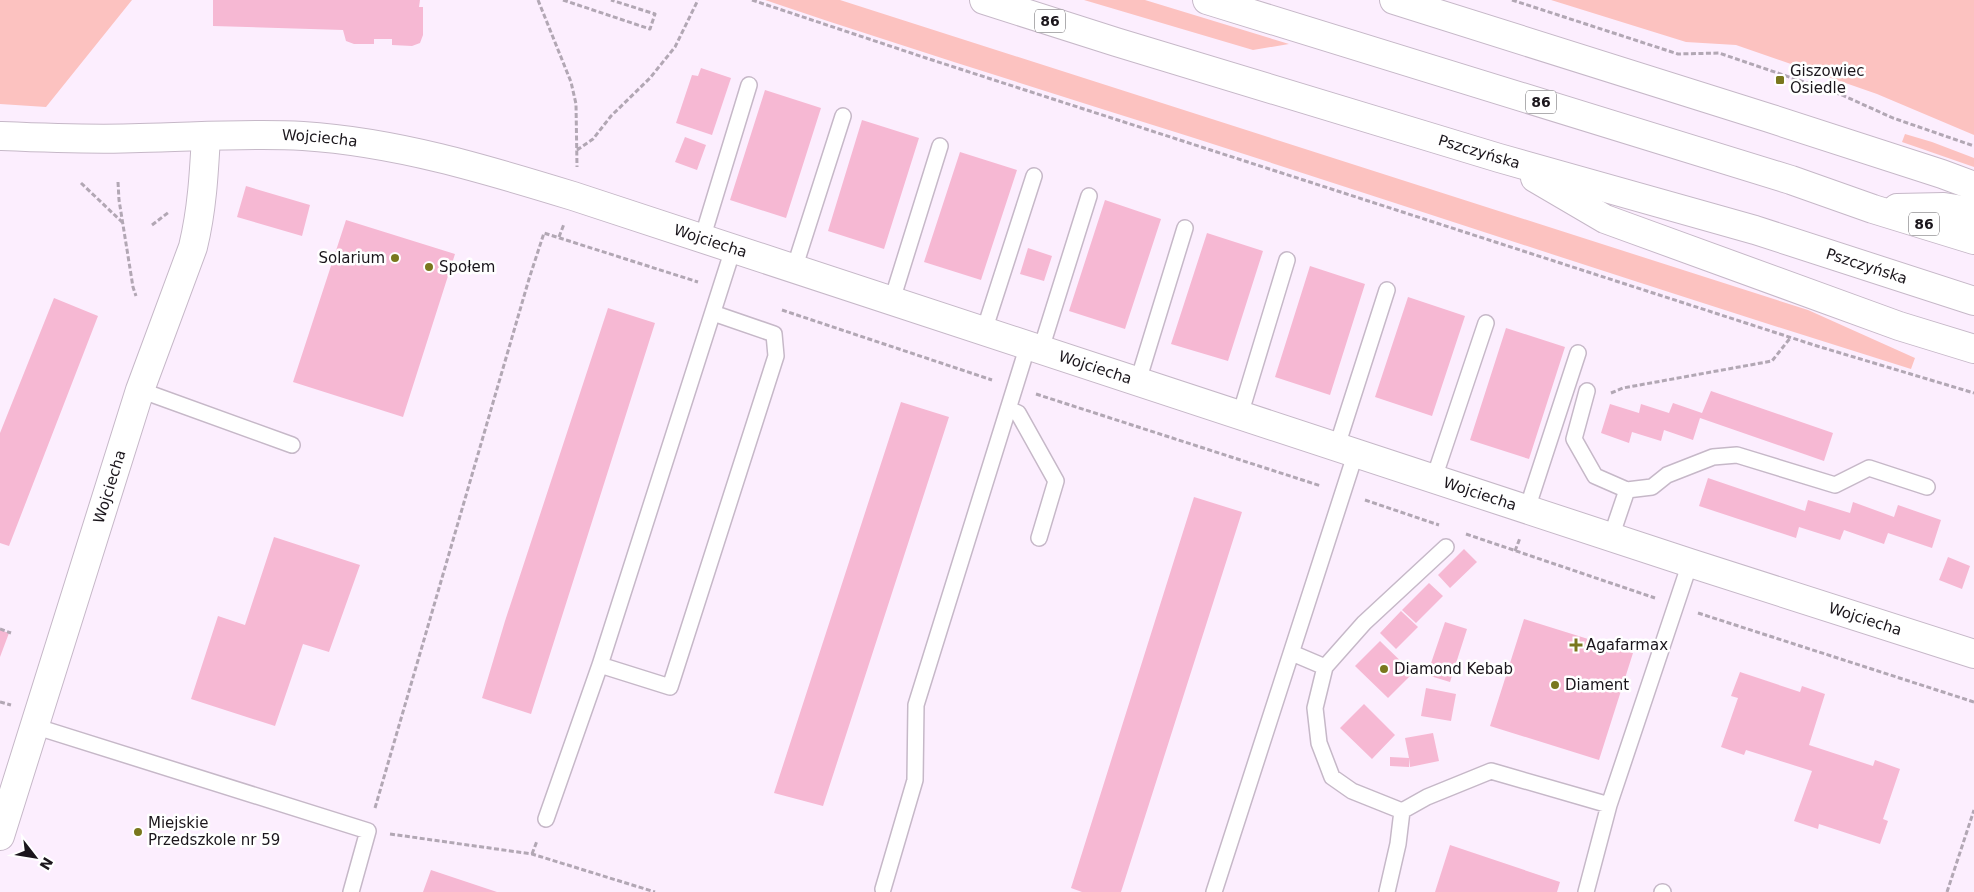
<svg xmlns="http://www.w3.org/2000/svg" width="1974" height="892" viewBox="0 0 1974 892" font-family="'DejaVu Sans',sans-serif">
  <style>
    .green { fill: #fcc2c0 }
    .building { fill: #f6b8d3 }
    .lines { fill: none; stroke-linecap: round; stroke-linejoin: round }
    .lane-casing { stroke: #c6b8c8; stroke-width: 18 }
    .street-casing { stroke: #c6b8c8; stroke-width: 30 }
    .primary-casing { stroke: #c6b8c8; stroke-width: 30 }
    .path { stroke: #b2a7b4; stroke-width: 3; stroke-dasharray: 5 2.5; stroke-linecap: butt }
    .lane { stroke: #fff; stroke-width: 15 }
    .street { stroke: #fff; stroke-width: 28 }
    .primary { stroke: #fff; stroke-width: 28 }
    .poi-dot { fill: #79771d; stroke: #fff; stroke-width: 2 }
    .labels { text-anchor: middle; stroke-width: 5; stroke-linejoin: round; paint-order: stroke }
    .shield { fill: #fff; stroke: #5f5c60; stroke-width: 1 }
    .shield-label { font-size: 14px; font-weight: bold; fill: #1b161c }
    .poi-label { font-size: 15px; fill: #1b161c; stroke: #fff; text-anchor: start }
    .street-label { font-size: 15px; fill: #1b161c; stroke: #fff }
  </style>
  <rect width="100%" height="100%" fill="#fceefe"/>
  <path class="green" d="M0 0H132L46 107 0 104Z
    M765 0H840L1808 310 1915 358 1911 369C1670 294 1431 214 1191 137 1049 92 907 48 765 0Z
    M1084 0H1145L1289 44 1253 50Z
    M1551 0H1974V135L1877 94 1736 45 1686 42Z
    M1905 134 1932 142 1974 158V167L1902 142Z"/>
  <path class="building" d="M213 0H420L419 7H423V35L420 43 412 46 392 45V39H374V44H354L346 41 343 30 213 26Z
    M701 68 731 78 712 135 676 123 692 75 698 76Z
    M765 90 821 108 786 218 730 200Z
    M862 120 919 138 884 249 828 231Z
    M685 137 706 145 697 170 675 162Z
    M960 152 1017 170 981 280 924 262Z
    M246 186 310 205 302 236 237 217Z
    M1105 200 1161 219 1125 329 1069 311Z
    M346 220 455 254 403 417 293 382Z
    M1207 233 1263 251 1228 361 1171 344Z
    M1028 248 1052 256 1044 281 1020 274Z
    M1310 266 1365 284 1330 395 1275 377Z
    M1408 297 1465 316 1432 416 1375 397Z
    M54 298 98 316 9 546 0 543V433Z
    M608 308 655 323 531 714 482 698 505 621Z
    M1506 328 1565 347 1529 459 1470 440Z
    M1711 391 1833 433 1824 461 1700 418 1693 440 1664 430 1661 441 1632 432 1629 443 1601 433 1610 404 1639 413 1641 404 1669 413 1673 403 1702 413Z
    M901 402 949 417 823 806 774 793Z
    M1708 478 1805 511 1808 500 1850 513 1853 502 1894 517 1898 505 1941 520 1932 548 1888 533 1884 544 1844 530 1840 540 1799 527 1796 538 1699 506Z
    M1194 497 1242 512 1121 892H1082L1071 888Z
    M274 537 360 565 329 652 303 644 275 726 191 699 218 616 245 625Z
    M1464 549 1477 562 1450 588 1438 575Z
    M1948 557 1970 566 1962 589 1939 580Z
    M1429 583 1443 596 1416 623 1402 610Z
    M1401 611 1418 627 1396 649 1380 633Z
    M1524 619 1633 653 1599 760 1490 726Z
    M1445 622 1467 629 1450 682 1427 675Z
    M0 630 9 633 0 657Z
    M1380 641 1413 673 1388 698 1355 666Z
    M1740 672 1800 692 1802 686 1825 694 1809 745 1873 766 1875 760 1900 769 1883 819 1888 821 1880 844 1819 824 1818 829 1794 821 1812 771 1746 750 1744 755 1721 747 1738 698 1731 696Z
    M1426 688 1456 694 1451 721 1421 716Z
    M1364 704 1395 735 1372 759 1340 728Z
    M1433 733 1439 761 1410 767 1409 758V767L1390 766V757L1409 758 1405 738Z
    M1450 845 1560 882 1557 892H1435Z
    M431 870 497 892H423Z"/>
  <g class="lines">
    <g class="lane-casing">
      <path id="lane" d="M702 239 749 85
        M794 269 843 116
        M892 300 940 146
        M984 331 1034 176
        M1041 349 1089 196
        M1138 381 1185 228
        M140 390 292 445
        M1587 391 1574 439 1595 476 1627 490
        M1008 409 1018 413 1056 481 1039 538
        M1240 415 1287 260
        M1337 446 1387 290
        M1434 478 1486 323
        M1527 509 1578 353
        M1611 537 1627 490 1652 487 1667 475 1713 457 1737 455 1835 485 1869 468 1927 487
        M1292 653 1325 667
        M600 665 670 687 776 356 774 334 713 313
        M34 726 368 831 351 892
        M1402 811 1352 791 1332 777 1319 743 1315 708 1325 667 1364 623 1446 547
        M546 819 600 665 733 249
        M883 889 915 780 916 705 1028 345
        M1214 892 1356 452
        M1387 892 1398 844 1402 811 1427 797 1491 771 1609 805
        M1586 892 1609 805 1690 563
        M1662 892H1663"/>
    </g>
    <g class="street-casing">
      <g id="street">
        <path d="M1394 0 1769 118 1942 174 1974 186"/>
        <path id="s1" d="M0 136C47 138 93 140 140 138 195 137 249 133 303 136 396 142 485 169 573 196L1690 563 1974 654"/>
        <path id="s2" d="M0 836 140 390 193 247C202 210 204 173 206 136"/>
      </g>
    </g>
    <g class="primary-casing">
      <g id="primary">
        <path id="s3" d="M984 0 1116 42 1499 158 1755 230 1974 301"/>
        <path d="M1207 0 1791 180 1873 209 1974 240"/>
        <path d="M1535 178 1605 219 1899 326 1974 349"/>
        <path d="M1897 208 1944 207 1974 212"/>
      </g>
    </g>
    <path class="path" d="M538 0 571 82 576 104 577 167
      M563 0 650 29 655 14 611 0
      M752 0 926 58 1817 346 1974 393
      M1512 0 1678 54 1719 53 1842 95 1893 118 1974 146
      M577 150 593 139 611 116 650 78 675 47 698 0
      M118 182 119 200 133 287 136 296
      M81 183 122 222
      M152 225 169 212
      M559 237 564 224
      M782 310 992 380
      M1611 393 1623 388 1772 361 1791 337
      M1036 394 1321 486
      M1365 500 1439 525
      M1466 534 1655 598
      M1515 551 1520 538
      M1698 613 1974 702
      M0 629 11 633
      M0 702 11 705
      M375 808 529 279 544 233 698 282
      M390 834 532 854 655 892
      M532 854 537 841
      M1947 892 1974 810"/>
    <use href="#lane" class="lane"/>
    <use href="#street" class="street"/>
    <use href="#primary" class="primary"/>
  </g>
  <g class="poi-dot">
    <rect x="1775" y="75" width="10" height="10" rx="2.5"/>
    <circle cx="395" cy="258" r="5"/>
    <circle cx="429" cy="267" r="5"/>
    <path d="M1573.5 637.5h5v5h5v5h-5v5h-5v-5h-5v-5h5z"/>
    <circle cx="1384" cy="669" r="5"/>
    <circle cx="1555" cy="685" r="5"/>
    <circle cx="138" cy="832" r="5"/>
  </g>
  <g class="labels">
    <g class="shield">
      <rect x="1035" y="9.5" width="30" height="23" rx="4"/>
      <rect x="1526" y="90.5" width="30" height="23" rx="4"/>
      <rect x="1909" y="212.5" width="30" height="23" rx="4"/>
    </g>
    <g class="shield-label">
      <text x="1050" y="26">86</text>
      <text x="1541" y="107">86</text>
      <text x="1924" y="229">86</text>
    </g>
    <g class="poi-label">
      <text x="1790" y="76">Giszowiec<tspan x="1790" dy="17">Osiedle</tspan></text>
      <text x="385" y="263" text-anchor="end">Solarium</text>
      <text x="439" y="272">Społem</text>
      <text x="1586" y="650">Agafarmax</text>
      <text x="1394" y="674">Diamond Kebab</text>
      <text x="1565" y="690">Diament</text>
      <text x="148" y="828">Miejskie<tspan x="148" dy="17">Przedszkole nr 59</tspan></text>
    </g>
    <g class="street-label">
      <text dy="5" stroke="none"><textPath href="#s1" startOffset="320">Wojciecha</textPath></text>
      <text dy="5" stroke="none"><textPath href="#s3" startOffset="518">Pszczyńska</textPath></text>
      <text dy="5" stroke="none"><textPath href="#s1" startOffset="725">Wojciecha</textPath></text>
      <text dy="5" stroke="none"><textPath href="#s3" startOffset="922">Pszczyńska</textPath></text>
      <text dy="5" stroke="none"><textPath href="#s1" startOffset="1130">Wojciecha</textPath></text>
      <text dy="5" stroke="none"><textPath href="#s2" startOffset="366">Wojciecha</textPath></text>
      <text dy="5" stroke="none"><textPath href="#s1" startOffset="1535">Wojciecha</textPath></text>
      <text dy="5" stroke="none"><textPath href="#s1" startOffset="1940">Wojciecha</textPath></text>
    </g>
  </g>
  <g transform="translate(35 857) rotate(121)" stroke="#ffffff" stroke-width="4" paint-order="stroke">
  <path d="M0-4L9 19L0 12L-9 19Z" fill="#1b161c"/>
  <text y="-8" font-size="14" font-weight="bold" text-anchor="middle" fill="#1b161c">N</text>
  </g>
</svg>
